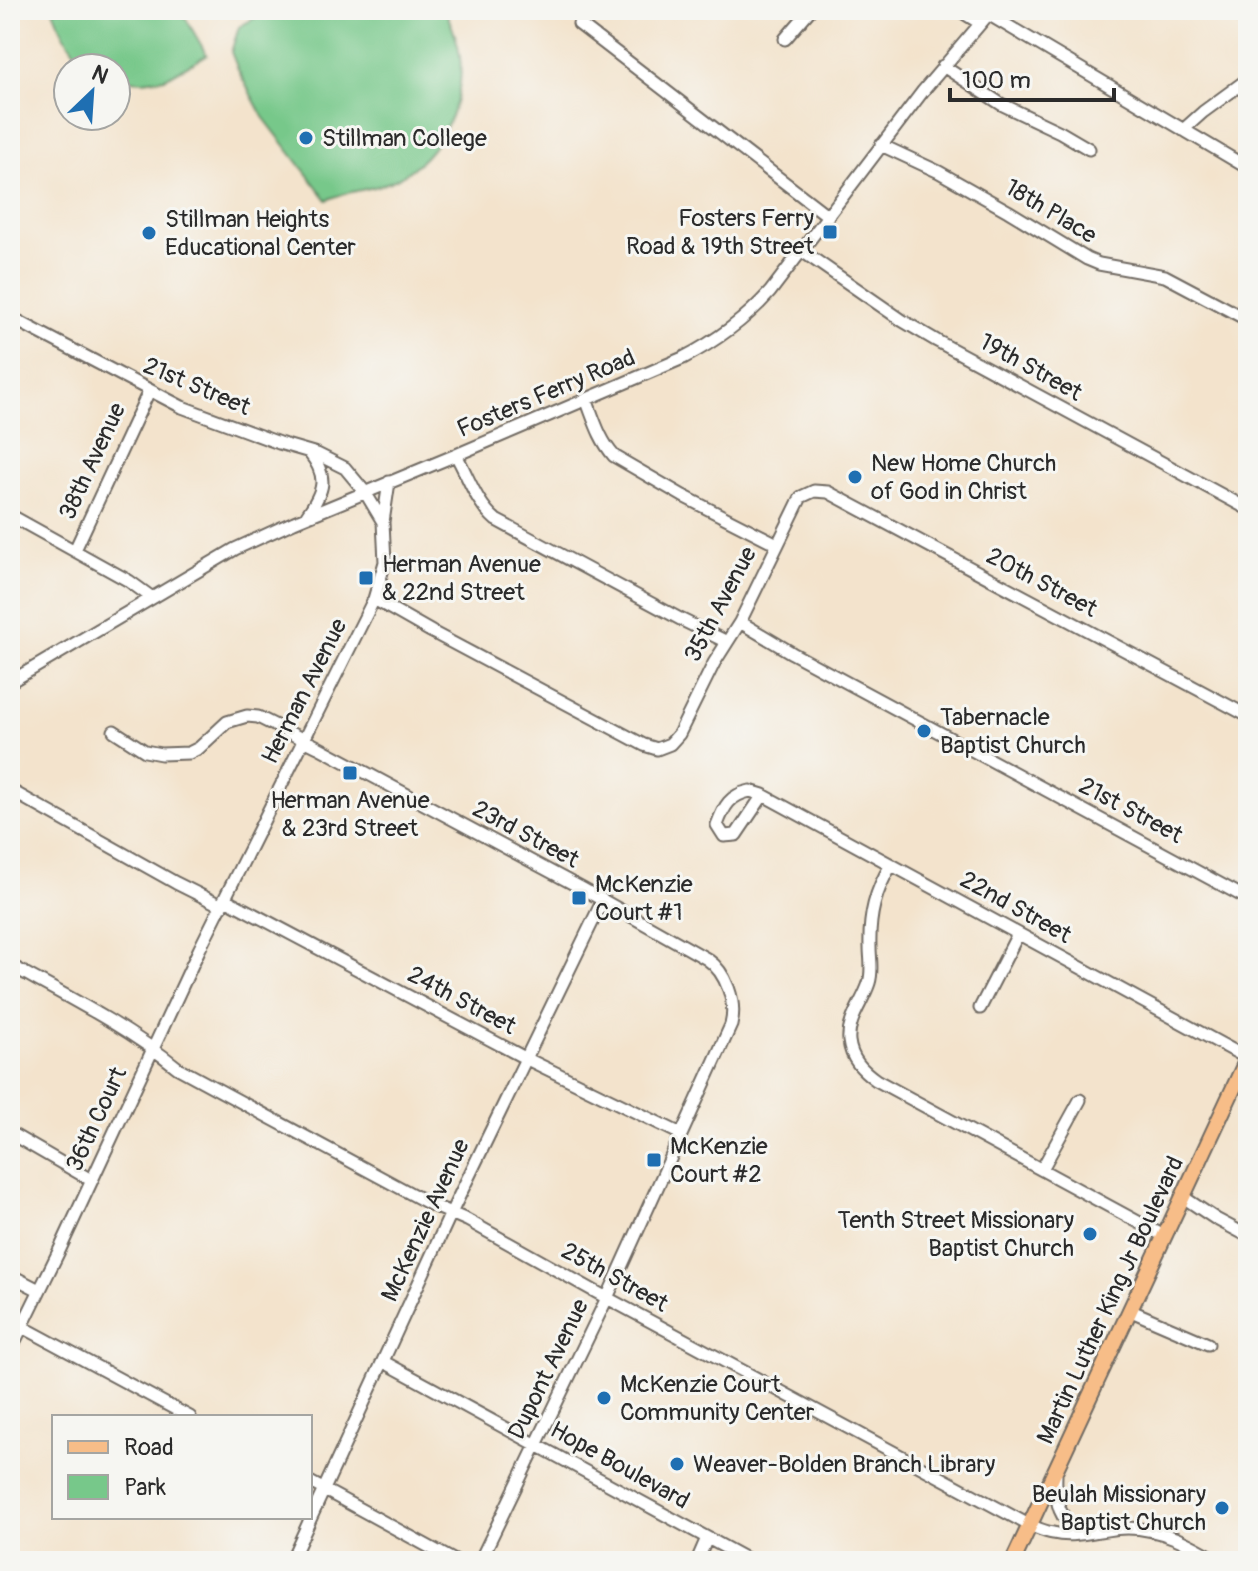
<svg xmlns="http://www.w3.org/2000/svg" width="1258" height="1571" viewBox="0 0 1258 1571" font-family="Pangolin,sans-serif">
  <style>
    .green { fill: #77c88a; stroke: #517a5a; stroke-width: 2 }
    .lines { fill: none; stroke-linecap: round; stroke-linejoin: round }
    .minor-casing { stroke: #716b63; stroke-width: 15 }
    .major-casing { stroke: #716b63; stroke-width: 18 }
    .minor { stroke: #fff; stroke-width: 11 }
    .major { stroke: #f7bd88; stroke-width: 14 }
    .poi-dot { fill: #1f6fb2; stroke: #f6f6f2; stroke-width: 3 }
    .labels { text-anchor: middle; stroke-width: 6; stroke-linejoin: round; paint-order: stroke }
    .poi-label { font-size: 24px; fill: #2b2b2b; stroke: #f6f6f2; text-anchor: start }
    .street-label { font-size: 24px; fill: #2b2b2b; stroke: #f6f6f2 }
  </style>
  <rect width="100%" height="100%" fill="#f6f6f2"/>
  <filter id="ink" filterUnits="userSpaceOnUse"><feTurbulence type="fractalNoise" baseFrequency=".0125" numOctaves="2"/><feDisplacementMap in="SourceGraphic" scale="16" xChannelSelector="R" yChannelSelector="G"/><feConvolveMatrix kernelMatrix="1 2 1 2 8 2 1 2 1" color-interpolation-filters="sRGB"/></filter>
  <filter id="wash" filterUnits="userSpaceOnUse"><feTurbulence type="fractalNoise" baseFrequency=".006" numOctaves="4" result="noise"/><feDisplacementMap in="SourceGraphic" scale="32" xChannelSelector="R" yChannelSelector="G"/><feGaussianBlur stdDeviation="1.8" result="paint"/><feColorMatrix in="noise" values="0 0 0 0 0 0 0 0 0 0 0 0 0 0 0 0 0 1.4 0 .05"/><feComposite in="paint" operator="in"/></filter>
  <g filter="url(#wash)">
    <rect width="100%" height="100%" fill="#f3e3cc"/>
    <path class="green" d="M53 10H181L207 55 165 78 143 81 118 79 116 78V68C110 68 101 70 96 68 75 62 60 28 53 10Z
      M269 10H445C452 25 458 40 460 57 466 103 438 156 398 178 375 191 349 189 327 200L263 117 239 72 231 52 239 27Z"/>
  </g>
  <g filter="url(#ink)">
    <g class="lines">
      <g class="minor-casing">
        <path id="minor" d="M959 10 980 23
          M1229 10 1248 22
          M988 14 1248 168
          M579 24 828 216
          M785 39 810 10
          M943 66 1001 104 1060 132 1089 149
          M1183 130 1203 112 1248 79
          M881 145 939 172 1008 211 1087 259 1099 264 1165 276 1248 320
          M802 251 903 321 937 341 1248 509
          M10 317 182 407 279 443 317 454 345 468 365 492 383 522 385 562 374 599 199 950 60 1249 10 1351
          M586 399C594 419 599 439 614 456L683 496 777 544
          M456 455C469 478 476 503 496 520L682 620 727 642
          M10 515 129 581 151 597
          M307 515C324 491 329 477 309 452
          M383 522 389 482
          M75 550 149 391
          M374 599 432 632 644 745 657 749 670 744 679 734 714 663 740 622 801 497 814 491 828 492 1248 716
          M740 622 792 653 1248 899
          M10 682 235 549 294 522 456 455 683 358C716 341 745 320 770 292L923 91 992 10
          M114 731 145 751 161 754 189 753 199 748 227 722 247 716 258 717 318 747 583 889 707 959C726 972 737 1002 731 1025L607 1298 480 1561
          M10 790 176 883 222 906
          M750 791 763 795 736 835 724 836 717 825C724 806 730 795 750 791Z
          M763 795 1247 1058
          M891 865C875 891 869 916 870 947 870 959 873 971 869 983 863 1002 847 1020 849 1041 851 1059 862 1070 876 1080L1164 1236
          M225 899 525 1058 681 1134
          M10 965C68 997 126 1026 178 1068L432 1205 467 1220 596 1292 1029 1525C1037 1528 1045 1532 1053 1533 1077 1539 1102 1528 1127 1528 1162 1528 1190 1544 1219 1561
          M980 1008 1018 934
          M10 1133 91 1180
          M1042 1169 1080 1100
          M1183 1197 1216 1219 1248 1236
          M10 1275 39 1290
          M1129 1310 1208 1344
          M21 1326 190 1417
          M384 1362 750 1561
          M1056 1475C1055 1500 1058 1524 1085 1532
          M310 1482 455 1561
          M291 1561 451 1213 603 900
          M697 1561 707 1538
          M1245 1561 1248 1555"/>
      </g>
      <g class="major-casing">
        <path id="major" d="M1013 1561 1248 1057"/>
      </g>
      <use href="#minor" class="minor"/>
      <use href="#major" class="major"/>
    </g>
  </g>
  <g class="poi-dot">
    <circle cx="306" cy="138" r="8"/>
    <rect x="822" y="224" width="16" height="16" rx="4"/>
    <circle cx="149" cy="233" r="8"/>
    <circle cx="855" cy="477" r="8"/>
    <rect x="358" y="570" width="16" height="16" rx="4"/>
    <circle cx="924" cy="731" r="8"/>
    <rect x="342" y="765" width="16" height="16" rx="4"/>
    <rect x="571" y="890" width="16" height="16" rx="4"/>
    <rect x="646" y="1152" width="16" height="16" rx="4"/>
    <circle cx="1090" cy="1234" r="8"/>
    <circle cx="604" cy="1398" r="8"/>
    <circle cx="677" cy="1464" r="8"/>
    <circle cx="1222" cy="1508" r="8"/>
  </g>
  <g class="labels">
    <g class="poi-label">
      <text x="322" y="146">Stillman College</text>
      <text x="814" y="226" text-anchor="end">Fosters Ferry<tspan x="814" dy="28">Road &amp; 19th Street</tspan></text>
      <text x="165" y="227">Stillman Heights<tspan x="165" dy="28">Educational Center</tspan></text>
      <text x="871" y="471">New Home Church<tspan x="871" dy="28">of God in Christ</tspan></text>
      <text x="382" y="572">Herman Avenue<tspan x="382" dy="28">&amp; 22nd Street</tspan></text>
      <text x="940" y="725">Tabernacle<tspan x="940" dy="28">Baptist Church</tspan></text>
      <text x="350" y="808" text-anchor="middle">Herman Avenue<tspan x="350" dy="28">&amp; 23rd Street</tspan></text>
      <text x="595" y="892">McKenzie<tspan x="595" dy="28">Court #1</tspan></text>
      <text x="670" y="1154">McKenzie<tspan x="670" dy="28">Court #2</tspan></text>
      <text x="1074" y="1228" text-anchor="end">Tenth Street Missionary<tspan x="1074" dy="28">Baptist Church</tspan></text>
      <text x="620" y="1392">McKenzie Court<tspan x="620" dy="28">Community Center</tspan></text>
      <text x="693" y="1472">Weaver-Bolden Branch Library</text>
      <text x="1206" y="1502" text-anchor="end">Beulah Missionary<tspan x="1206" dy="28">Baptist Church</tspan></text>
    </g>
    <g class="street-label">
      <text transform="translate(1051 211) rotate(31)" y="8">18th Place</text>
      <text transform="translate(1031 367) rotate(29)" y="8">19th Street</text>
      <text transform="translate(197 386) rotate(23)" y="8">21st Street</text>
      <text transform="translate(546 393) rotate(-23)" y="8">Fosters Ferry Road</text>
      <text transform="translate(92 461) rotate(-65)" y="8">38th Avenue</text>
      <text transform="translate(1042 582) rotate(28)" y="8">20th Street</text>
      <text transform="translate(720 604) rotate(-62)" y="8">35th Avenue</text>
      <text transform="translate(304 691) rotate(-63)" y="8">Herman Avenue</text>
      <text transform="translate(1131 810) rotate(28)" y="8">21st Street</text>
      <text transform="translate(526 834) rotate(28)" y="8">23rd Street</text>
      <text transform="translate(1016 907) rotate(29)" y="8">22nd Street</text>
      <text transform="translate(462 1000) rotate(28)" y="8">24th Street</text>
      <text transform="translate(96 1119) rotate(-65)" y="8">36th Court</text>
      <text transform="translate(425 1220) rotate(-65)" y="8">McKenzie Avenue</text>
      <text transform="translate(615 1277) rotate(29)" y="8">25th Street</text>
      <text transform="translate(1110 1300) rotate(-65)" y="8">Martin Luther King Jr Boulevard</text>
      <text transform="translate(548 1369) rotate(-64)" y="8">Dupont Avenue</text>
      <text transform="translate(620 1465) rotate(29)" y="8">Hope Boulevard</text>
    </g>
  </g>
  <rect width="1258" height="1571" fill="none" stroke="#f6f6f2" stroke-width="40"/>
  <rect x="52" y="1415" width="260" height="104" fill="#f6f6f2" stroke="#a5a5a2" stroke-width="2"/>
  <rect x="68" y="1441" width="40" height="12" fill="#f7bd88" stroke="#a5a5a2" stroke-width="2"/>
  <text x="124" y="1455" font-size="24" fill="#2b2b2b">Road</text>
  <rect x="68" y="1475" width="40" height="24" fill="#77c88a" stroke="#a5a5a2" stroke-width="2"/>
  <text x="124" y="1495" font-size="24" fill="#2b2b2b">Park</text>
  <g transform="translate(92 92) rotate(25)"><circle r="38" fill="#f6f6f2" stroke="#a5a5a2" stroke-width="2"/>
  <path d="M0-6L14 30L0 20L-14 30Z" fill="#1f6fb2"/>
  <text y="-12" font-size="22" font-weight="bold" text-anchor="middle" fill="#2b2b2b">N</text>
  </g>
  <path d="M950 88v12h164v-12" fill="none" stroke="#2b2b2b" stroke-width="4"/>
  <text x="962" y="88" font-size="24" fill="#2b2b2b" stroke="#f6f6f2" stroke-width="6" paint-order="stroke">100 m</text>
</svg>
